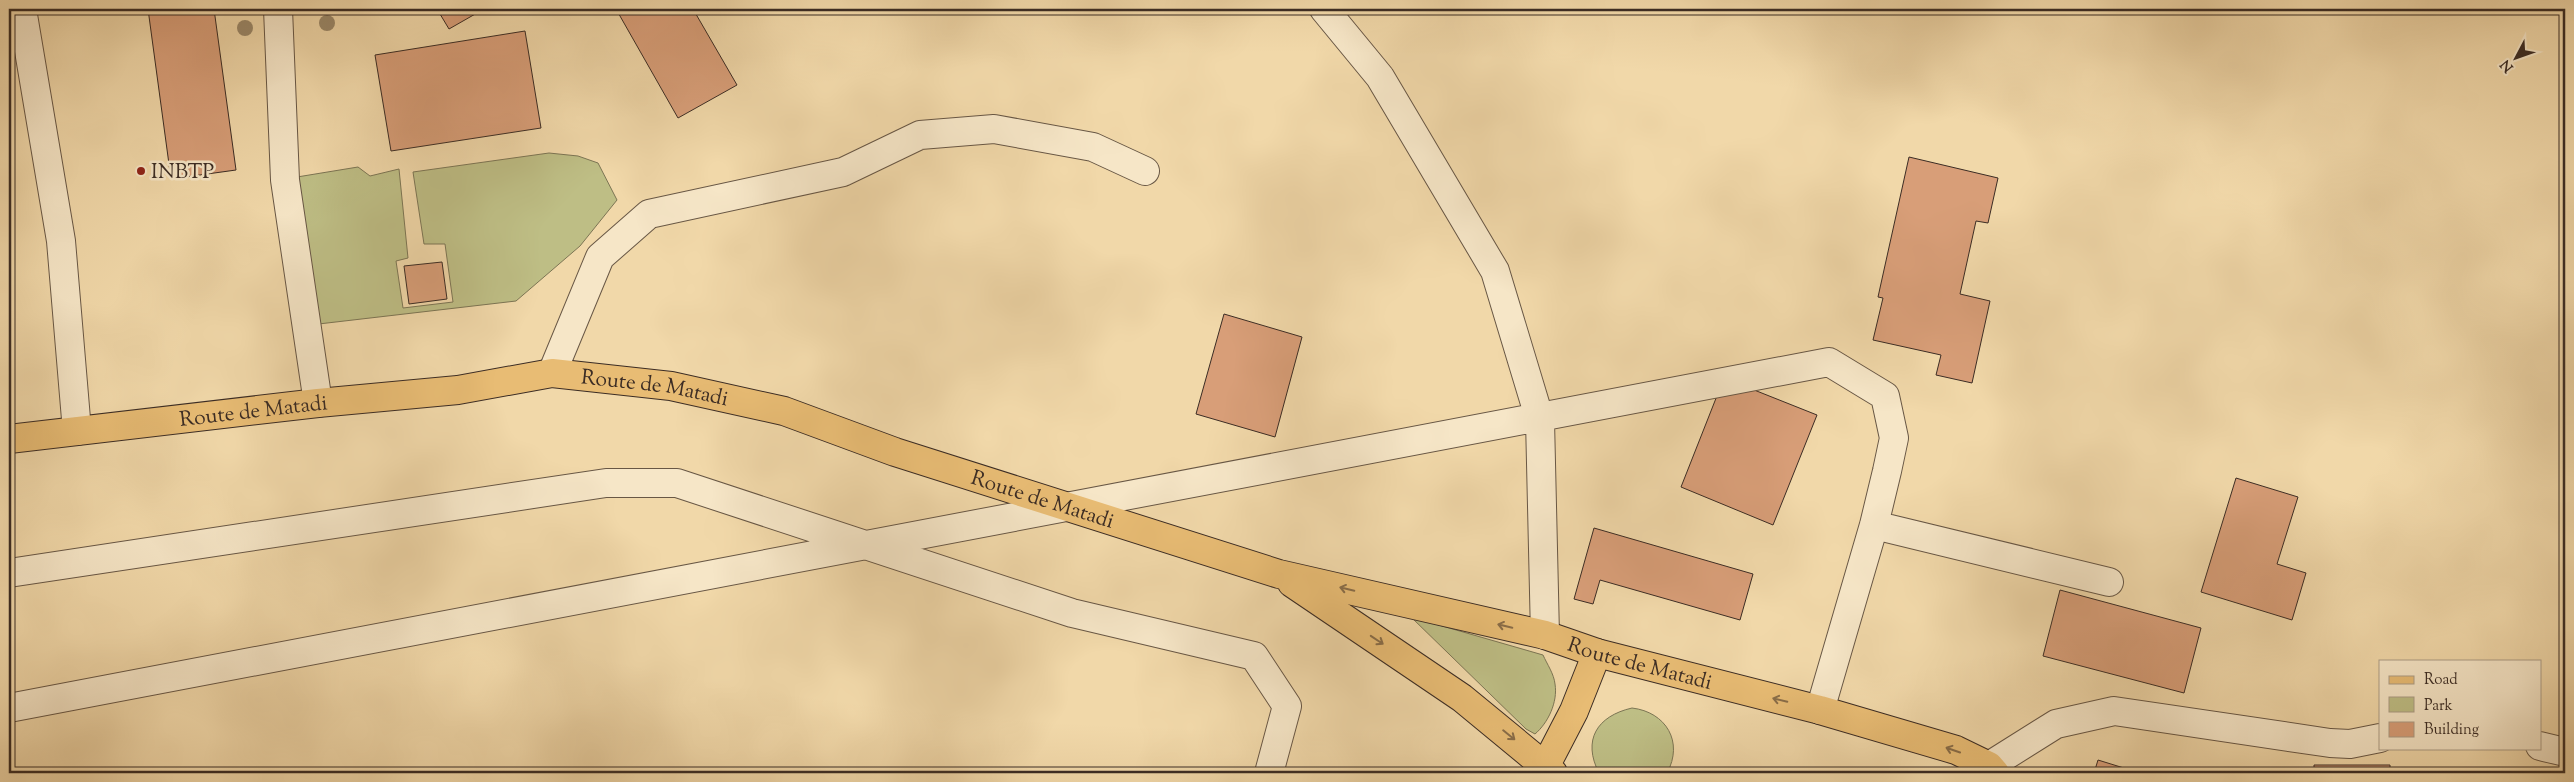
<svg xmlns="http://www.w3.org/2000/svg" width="2574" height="782" viewBox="0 0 2574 782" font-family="'Sorts Mill Goudy',serif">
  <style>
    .green { fill: #bebe85; stroke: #7c7554 }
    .building { fill: #d89e78; stroke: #3b2c24 }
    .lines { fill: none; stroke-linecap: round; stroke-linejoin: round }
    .minor-casing { stroke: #685745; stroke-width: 30 }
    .major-casing { stroke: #3b2c24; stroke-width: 30 }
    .minor { stroke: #f6e6c7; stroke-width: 28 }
    .major { stroke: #e8bc74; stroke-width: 28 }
    .tree { fill: #9b896a }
    .oneway { stroke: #896d48 }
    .poi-dot { fill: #8f2418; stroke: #f6e6c7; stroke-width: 2 }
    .labels { text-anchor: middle; stroke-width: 5; stroke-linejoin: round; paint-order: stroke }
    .poi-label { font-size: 21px; fill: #3b2c24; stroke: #f6e6c7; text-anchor: start }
    .street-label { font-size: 21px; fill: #3b2c24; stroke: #f6e6c7 }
  </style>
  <rect width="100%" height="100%" fill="#f1d8a9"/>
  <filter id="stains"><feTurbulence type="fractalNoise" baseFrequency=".004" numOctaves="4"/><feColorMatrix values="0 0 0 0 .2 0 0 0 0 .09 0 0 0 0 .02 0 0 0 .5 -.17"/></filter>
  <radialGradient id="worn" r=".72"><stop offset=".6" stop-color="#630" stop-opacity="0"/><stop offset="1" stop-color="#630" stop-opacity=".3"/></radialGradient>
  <path class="green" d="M549 153 578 156 598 163 617 200 580 246 516 301 310 325 297 177 358 167 370 176 399 169 408 258 396 261 403 308 453 302 445 244H424L413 172Z
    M1411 617 1543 655C1547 664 1554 674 1555 684 1558 702 1548 723 1535 734L1526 729Z
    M1632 708C1666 712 1684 742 1667 773H1599C1582 740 1597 716 1632 708Z"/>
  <path class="building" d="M148 9H214L236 170 171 179Z
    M437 9H484L449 29Z
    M616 9H693L737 85 678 118Z
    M525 31 541 128 391 151 375 55Z
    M1909 157 1998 178 1988 223 1976 221 1960 294 1990 301 1972 383 1936 375 1941 355 1873 340 1883 298 1878 297Z
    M442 262 447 299 409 304 404 266Z
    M1224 314 1302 337 1275 437 1196 414Z
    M1724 378 1817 415 1773 525 1681 487Z
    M2236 478 2298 497 2277 564 2306 573 2292 620 2201 592Z
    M1594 528 1753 574 1740 620 1600 580 1593 604 1574 599Z
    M2060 590 2201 628 2184 693 2043 656Z
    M2098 760 2140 773H2094Z
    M2314 765H2390V773H2314Z"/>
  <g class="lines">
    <g class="minor-casing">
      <path id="minor" d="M22 9 61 241 77 431
        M278 9 285 180 318 403
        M1324 9 1380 77 1495 271 1540 420 1545 635
        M552 373 600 257 649 214 843 172 920 135 994 129 1093 147 1145 171
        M1874 525 2109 582
        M9 573 606 483H677L1072 613 1254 656 1287 706 1269 773
        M9 708 1829 362 1885 396 1894 438 1887 471 1874 525 1820 710
        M2540 746 2565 752
        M1989 766 2056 724 2114 711 2330 743 2350 744 2380 738"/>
    </g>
    <g class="major-casing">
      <g id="major">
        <path id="s1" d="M9 439 318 403 458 390 552 373 671 386 784 411 895 452 1279 574 1545 635 1597 653 1820 710 1956 750 1989 766 1995 773"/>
        <path d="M1292 583 1462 698 1553 773"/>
        <path d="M1546 765 1574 711 1597 653"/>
      </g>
    </g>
    <use href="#minor" class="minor"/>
    <use href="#major" class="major"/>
  </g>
  <g class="tree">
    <circle cx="327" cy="23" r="8"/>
    <circle cx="245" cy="28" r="8"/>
  </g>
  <defs><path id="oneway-shaft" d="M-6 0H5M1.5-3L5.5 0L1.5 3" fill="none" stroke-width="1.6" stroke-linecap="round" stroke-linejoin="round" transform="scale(1.25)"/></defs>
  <g class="oneway">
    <use href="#oneway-shaft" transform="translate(1347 589) rotate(-167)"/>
    <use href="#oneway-shaft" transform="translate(1505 626) rotate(-167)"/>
    <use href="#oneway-shaft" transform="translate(1377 640) rotate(34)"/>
    <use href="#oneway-shaft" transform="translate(1780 700) rotate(-166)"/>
    <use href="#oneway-shaft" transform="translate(1509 735) rotate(39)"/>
    <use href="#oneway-shaft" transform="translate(1953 750) rotate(-161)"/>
  </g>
  <circle class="poi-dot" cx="141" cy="171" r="5"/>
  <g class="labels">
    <g class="poi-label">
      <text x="151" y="178">INBTP</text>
    </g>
    <g class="street-label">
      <text dy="7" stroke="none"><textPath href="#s1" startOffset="651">Route de Matadi</textPath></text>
      <text dy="7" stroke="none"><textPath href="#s1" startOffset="246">Route de Matadi</textPath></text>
      <text dy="7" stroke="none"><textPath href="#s1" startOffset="1056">Route de Matadi</textPath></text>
      <text dy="7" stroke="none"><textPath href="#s1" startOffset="1676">Route de Matadi</textPath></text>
    </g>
  </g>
  <rect width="2574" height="782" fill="none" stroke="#f1d8a9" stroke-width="30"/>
  <rect x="10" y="10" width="2554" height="762" fill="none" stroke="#3b2c24" stroke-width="2.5"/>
  <rect x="15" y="15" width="2544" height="752" fill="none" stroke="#3b2c24"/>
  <rect x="2379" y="660" width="162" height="90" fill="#f6e6c7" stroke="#ab9c86"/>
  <rect x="2389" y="676" width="25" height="8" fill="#e8bc74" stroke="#ab9c86"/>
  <text x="2424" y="684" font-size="15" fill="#3b2c24">Road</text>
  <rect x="2389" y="697" width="25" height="15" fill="#bebe85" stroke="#ab9c86"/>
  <text x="2424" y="710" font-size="15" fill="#3b2c24">Park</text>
  <rect x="2389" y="722" width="25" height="15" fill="#d89e78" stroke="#ab9c86"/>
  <text x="2424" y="734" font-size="15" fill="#3b2c24">Building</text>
  <g transform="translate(2516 58) rotate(229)" stroke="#f6e6c7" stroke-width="4" paint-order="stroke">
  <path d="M0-4L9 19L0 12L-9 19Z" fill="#3b2c24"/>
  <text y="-8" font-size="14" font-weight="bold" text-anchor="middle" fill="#3b2c24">N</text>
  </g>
  <rect width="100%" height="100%" filter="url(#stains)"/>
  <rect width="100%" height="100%" fill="url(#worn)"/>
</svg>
